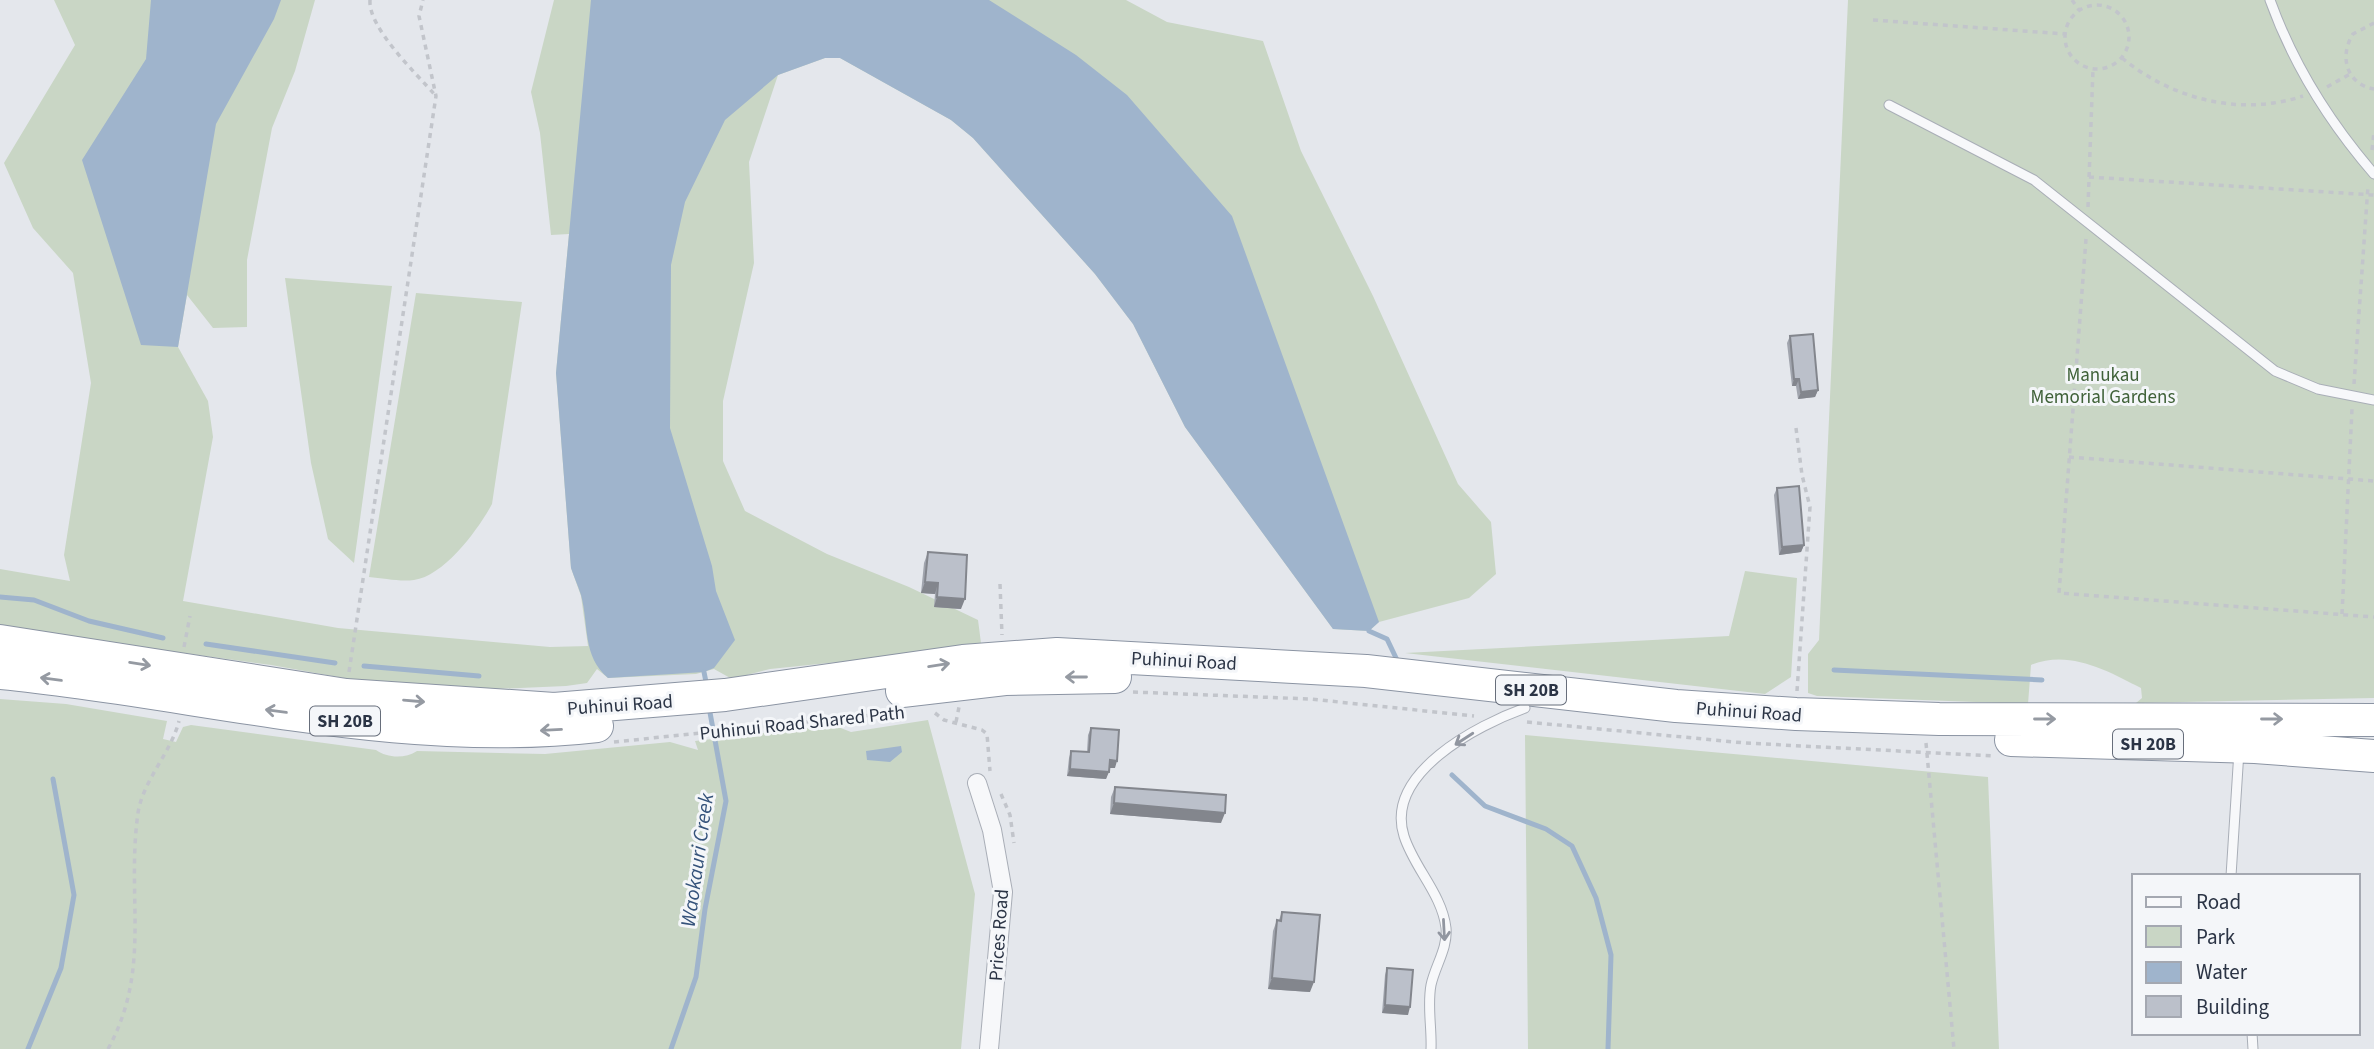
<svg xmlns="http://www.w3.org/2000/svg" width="2374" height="1049" viewBox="0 0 2374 1049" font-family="'Source Sans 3',sans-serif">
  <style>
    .green { fill: #c9d6c5 }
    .water { fill: #9fb4cc }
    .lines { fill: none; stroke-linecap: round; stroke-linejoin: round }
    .stream { stroke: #9fb4cc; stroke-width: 5 }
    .lane-casing { stroke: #a9aeb7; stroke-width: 11 }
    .street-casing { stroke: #a9aeb7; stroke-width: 20 }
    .highway-casing { stroke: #8b94a3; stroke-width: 34 }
    .path { stroke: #c2c5cb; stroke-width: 3.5; stroke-dasharray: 5 5; stroke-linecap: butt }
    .lane { stroke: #f7f8fa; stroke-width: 9 }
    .street { stroke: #f7f8fa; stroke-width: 18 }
    .highway { stroke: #fff; stroke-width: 32 }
    .wall { fill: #a1a5ae }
    .shaded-wall { fill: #83868d }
    .building { fill: #bbc0ca; stroke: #83868d; stroke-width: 2 }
    .oneway { stroke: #959aa2 }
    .oneway2 { stroke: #9196a0 }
    .labels { text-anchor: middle; stroke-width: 6; stroke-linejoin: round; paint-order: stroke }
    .shield { fill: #f4f6f9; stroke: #676e7b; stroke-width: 2 }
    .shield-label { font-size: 18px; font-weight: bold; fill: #2b3445 }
    .park-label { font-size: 19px; fill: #3f6138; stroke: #f4f6f9 }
    .street-label { font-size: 19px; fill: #2b3445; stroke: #f4f6f9 }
    .water-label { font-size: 21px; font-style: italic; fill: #34527a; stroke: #f4f6f9 }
  </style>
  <rect width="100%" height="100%" fill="#e4e7ec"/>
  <path class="green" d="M54 0H315L295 71 272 128 247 260V327L213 328 187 295 178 347 208 401 213 437 183 601 338 628 550 647 588 646 581 596 571 568 556 373 569 234 551 235 540 133 531 92 554 0H1126L1167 22 1263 41 1301 151 1373 296 1458 484 1491 522 1496 574 1469 598 1379 622 1369 631 1333 629 1185 427 1133 324 1095 274 973 138 951 120 840 58H825L778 75 749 162 754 263 723 401V461L745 511 827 554 909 587 978 620 981 643 956 650 770 669 732 679 714 669 696 674 608 678 597 669 587 683 566 686 422 692 271 665 0 628V569L70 581 64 555 91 383 73 273 33 228 4 163 75 45Z
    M1848 0H2374V698L2136 703 2142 698 2141 688C2108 671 2069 649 2031 665L2028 704 1817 696 1808 693V654L1819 640Z
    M285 278 392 286 354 563 328 539 311 463Z
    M416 293 522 302 492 504C478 530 444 576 414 580 400 582 383 578 369 577Z
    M1745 571 1797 578 1791 677 1765 694 1405 653 1729 636Z
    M0 699 66 704 167 721 163 739 176 742 183 727 191 725 376 750C387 758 405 759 417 751L545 754 670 742 698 750 695 741 833 725 851 732 928 720 975 894 961 1049H0Z
    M1525 735 1988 777 1999 1049H1528Z"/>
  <path class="water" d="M151 0H281L274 19 216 124 178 347 141 345 82 160 146 59Z
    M591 0H989L1076 55 1127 95 1232 216 1379 622 1369 631 1333 629 1185 427 1133 324 1095 274 973 138 951 120 840 58H825L778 75 725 120 685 202 671 265 670 428 712 566 716 591 735 640 714 668 704 672 608 678C582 656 589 625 581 595 578 586 574 577 571 568L556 373Z
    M901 746 902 752 890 762 867 760 866 751Z"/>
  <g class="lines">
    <path class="stream" d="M0 597 34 600 89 621 163 638
      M1369 631 1387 639 1397 660
      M206 644 335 663
      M364 666 479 676
      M1834 670 2042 680
      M704 672 707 687
      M1452 775 1485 806 1546 829 1572 846 1596 898 1611 955 1608 1049
      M28 1049 61 968 74 895 53 779
      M671 1049 696 977 705 909 726 801 709 707"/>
    <g class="lane-casing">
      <path id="lane" d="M2270 0C2293 64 2330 123 2374 174
        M1889 105 2034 180 2275 371 2318 389 2374 400
        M2231 876 2239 751
        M2252 1033 2253 1049
        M1431 1049C1432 1028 1427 1006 1431 985 1435 966 1448 948 1446 928 1442 894 1414 868 1404 836 1384 773 1478 725 1525 708"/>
    </g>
    <g class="street-casing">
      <path id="street" d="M977 783 992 830 1003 892 989 1049"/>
    </g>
    <g class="highway-casing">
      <path id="highway" d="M0 641 346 695 554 709 725 695 963 661 1057 654 1366 671 1676 706 1796 714 1939 719 2374 720
        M0 673C198 692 397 749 597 726
        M902 691 1005 679 1115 677
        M2011 740 2255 747 2374 756"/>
    </g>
    <path class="path" d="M370 0C368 28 416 73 434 94
      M2072 0 2079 10
      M2065 37a32 32 0 1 1 64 0a32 32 0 1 1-64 0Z
      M1873 20 2065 34
      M2374 23 2353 34C2339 56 2346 84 2374 89
      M2122 58C2172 99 2240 117 2303 96
      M2327 87 2350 74
      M2372 150 2374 132
      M2089 177 2374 195
      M2088 207 2093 69
      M2086 239 2059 593 2374 617
      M2354 384 2368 186
      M1796 428 1802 475 1810 507 1797 691
      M2069 457 2374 481
      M1000 584 1002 635
      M2342 614 2352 409
      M184 647 190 616
      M349 672 436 96 419 16 423 0
      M1133 692 1310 699 1474 716
      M935 713 944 720 982 730 987 734 990 771
      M956 722 959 707
      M1527 722 1745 743 1994 756
      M614 742 892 713
      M1926 743 1954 1049
      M1001 794 1010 815 1014 843
      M108 1049C152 969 126 898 138 813 143 780 171 753 179 721"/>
    <use href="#lane" class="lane"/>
    <use href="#street" class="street"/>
    <use href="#highway" class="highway"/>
  </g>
  <path class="wall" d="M1790 336 1818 390 1815 397 1798 399 1796 386H1792L1787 343Z
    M1777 488 1804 545 1801 552 1779 555 1774 495Z
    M928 552 961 609 934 607 935 594 921 593 924 563Z
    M1091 728 1115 768H1109L1106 779 1067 776 1069 758 1071 751 1087 752 1088 735Z
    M1115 787 1221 823 1110 814 1111 797Z
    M1282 912 1310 992 1268 989 1273 931 1277 920H1279Z
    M1387 968 1408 1015 1382 1013 1385 975Z"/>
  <path class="shaded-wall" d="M1794 379H1799L1796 386H1792Z
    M1818 390 1815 397 1798 399 1801 392Z
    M1804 545 1801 552 1779 555 1782 547Z
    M925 582 938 583 935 594 921 593Z
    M937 597 965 599 961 609 934 607Z
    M1110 760 1117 761 1115 768H1107Z
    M1070 769 1109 772 1106 779 1067 776Z
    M1114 803 1225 813 1221 823 1110 814Z
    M1272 978 1314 982 1310 992 1268 989Z
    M1385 1005 1410 1007 1408 1015 1382 1013Z"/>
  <path class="building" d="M1813 334 1818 390 1801 392 1799 379H1794L1790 336Z
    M1799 486 1804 545 1782 547 1777 488Z
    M928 552 967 555 965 599 937 597 938 583 925 582Z
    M1091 728 1119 730 1117 761 1110 760 1109 772 1070 769 1071 751 1089 752Z
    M1115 787 1226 795 1225 813 1114 803Z
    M1282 912 1320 915 1314 982 1272 978 1277 920 1281 921Z
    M1387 968 1413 970 1410 1007 1385 1005Z"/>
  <defs><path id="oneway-shaft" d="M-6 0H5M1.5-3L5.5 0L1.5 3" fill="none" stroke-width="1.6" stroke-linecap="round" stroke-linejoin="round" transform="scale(1.75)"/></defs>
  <g class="oneway">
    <use href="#oneway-shaft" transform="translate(140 664) rotate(9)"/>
    <use href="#oneway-shaft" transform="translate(939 665) rotate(-9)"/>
    <use href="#oneway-shaft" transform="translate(1076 677) rotate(180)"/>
    <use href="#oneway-shaft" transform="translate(51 679) rotate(-172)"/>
    <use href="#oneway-shaft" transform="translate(414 701) rotate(5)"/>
    <use href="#oneway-shaft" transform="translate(276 711) rotate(-172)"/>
    <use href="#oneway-shaft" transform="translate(2045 719)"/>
    <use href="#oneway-shaft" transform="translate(2272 719)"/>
    <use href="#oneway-shaft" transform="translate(551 730) rotate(177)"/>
  </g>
  <g class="oneway2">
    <use href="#oneway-shaft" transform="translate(1464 739) rotate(147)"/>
    <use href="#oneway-shaft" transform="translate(1444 930) rotate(87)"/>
  </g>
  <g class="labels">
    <g class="shield">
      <rect x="1496" y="675.5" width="70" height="29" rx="5"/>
      <rect x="310" y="706.5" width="70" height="29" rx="5"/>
      <rect x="2113" y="729.5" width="70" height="29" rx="5"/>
    </g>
    <g class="shield-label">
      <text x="1531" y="696">SH 20B</text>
      <text x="345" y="727">SH 20B</text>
      <text x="2148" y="750">SH 20B</text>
    </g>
    <g class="park-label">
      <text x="2103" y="381">Manukau<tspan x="2103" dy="22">Memorial Gardens</tspan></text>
    </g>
    <g class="street-label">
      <text transform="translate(1184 660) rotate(3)" y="7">Puhinui Road</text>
      <text transform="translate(620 704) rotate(-4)" y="7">Puhinui Road</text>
      <text transform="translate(1749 711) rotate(4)" y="7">Puhinui Road</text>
      <text transform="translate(802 722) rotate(-6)" y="7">Puhinui Road Shared Path</text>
      <text transform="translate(998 935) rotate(-86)" y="7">Prices Road</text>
    </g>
    <g class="water-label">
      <text transform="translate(697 860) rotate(-82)" y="7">Waokauri Creek</text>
    </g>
  </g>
  <rect x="2132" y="874" width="228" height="161" fill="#f4f6f9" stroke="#a4a8b1" stroke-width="2"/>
  <rect x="2146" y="897" width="35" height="10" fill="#f7f8fa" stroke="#a4a8b1" stroke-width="2"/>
  <text x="2196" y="909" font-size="21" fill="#2b3445">Road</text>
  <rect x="2146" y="926" width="35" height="21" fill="#c9d6c5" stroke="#a4a8b1" stroke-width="2"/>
  <text x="2196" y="944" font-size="21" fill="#2b3445">Park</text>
  <rect x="2146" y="962" width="35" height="21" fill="#9fb4cc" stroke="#a4a8b1" stroke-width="2"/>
  <text x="2196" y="979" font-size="21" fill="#2b3445">Water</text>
  <rect x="2146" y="996" width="35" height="21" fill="#bbc0ca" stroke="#a4a8b1" stroke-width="2"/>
  <text x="2196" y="1014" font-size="21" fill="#2b3445">Building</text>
</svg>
